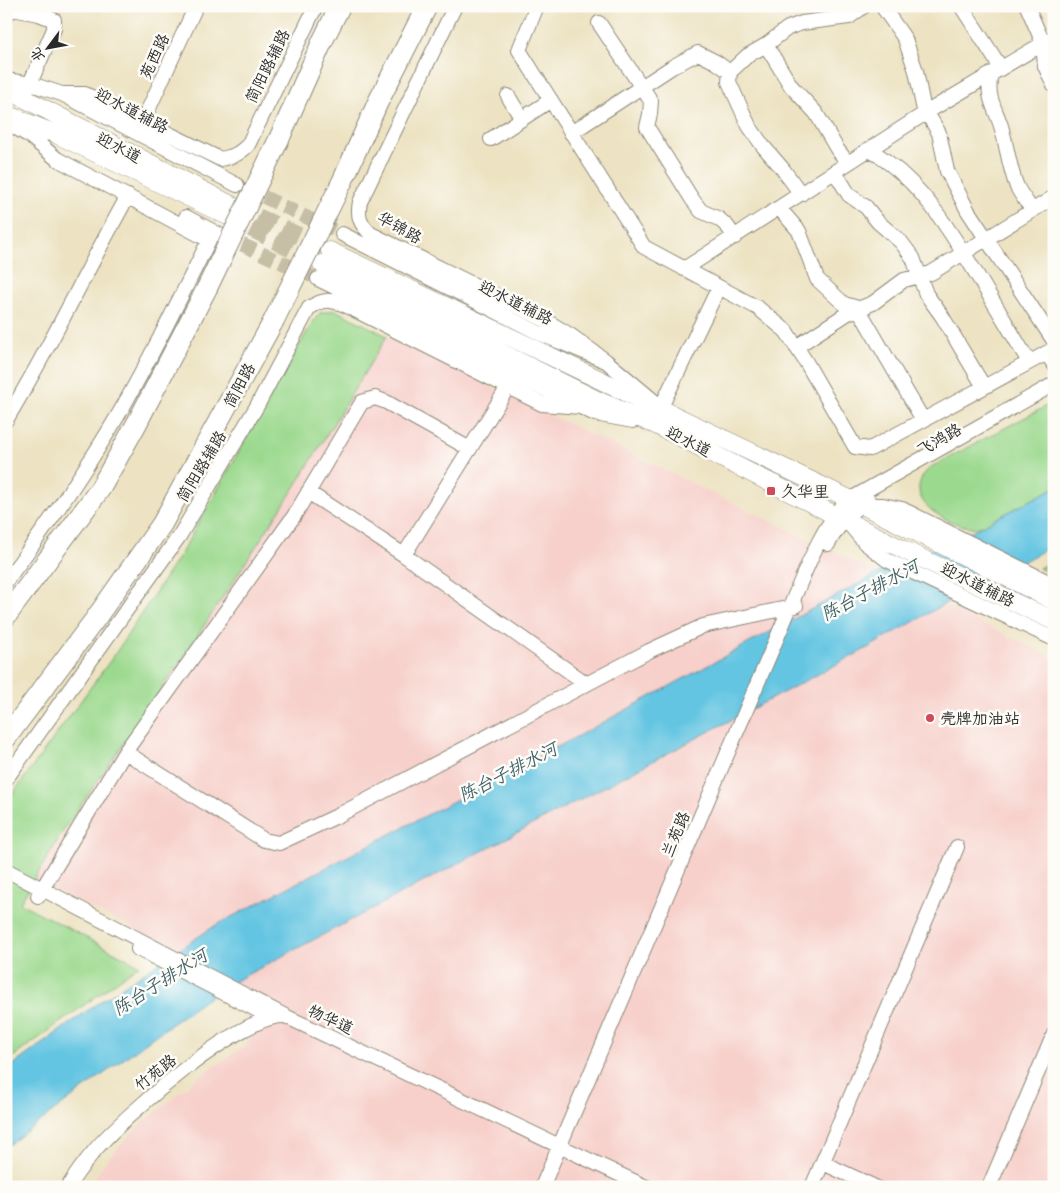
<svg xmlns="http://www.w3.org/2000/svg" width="1060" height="1193" viewBox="0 0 1060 1193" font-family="'Comic Neue','LXGW WenKai TC',sans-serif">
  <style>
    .built { fill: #f7d0cb }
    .green { fill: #9bd98e; stroke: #63825c }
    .water { fill: #64c5e2; stroke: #487886 }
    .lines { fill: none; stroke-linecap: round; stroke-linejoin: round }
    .minor-tunnel { stroke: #c6bea5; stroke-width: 14; stroke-dasharray: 14 7; stroke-linecap: butt }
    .major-tunnel { stroke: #c6bea5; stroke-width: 18; stroke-dasharray: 18 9; stroke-linecap: butt }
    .minor-casing { stroke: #8c8777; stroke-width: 16 }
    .major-casing { stroke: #8c8777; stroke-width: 19 }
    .highway-casing { stroke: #8c8777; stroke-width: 22 }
    .minor { stroke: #fff; stroke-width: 14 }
    .major { stroke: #fff; stroke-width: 18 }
    .highway { stroke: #fff; stroke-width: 20 }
    .highway-bridge-casing { stroke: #8c8777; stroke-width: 22; stroke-linecap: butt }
    .highway-bridge { stroke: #fff; stroke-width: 20 }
    .poi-dot { fill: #d1495b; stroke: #fdfcf7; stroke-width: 2 }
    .labels { text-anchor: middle; stroke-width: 5; stroke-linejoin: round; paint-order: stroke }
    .street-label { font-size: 16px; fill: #2b2b2b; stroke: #fdfcf7 }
    .poi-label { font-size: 16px; fill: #2b2b2b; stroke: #fdfcf7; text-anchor: start }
    .water-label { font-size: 18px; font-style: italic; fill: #3f616b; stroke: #fdfcf7 }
  </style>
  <rect width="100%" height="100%" fill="#fdfcf7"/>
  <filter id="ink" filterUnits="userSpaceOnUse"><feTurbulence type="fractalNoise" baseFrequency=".02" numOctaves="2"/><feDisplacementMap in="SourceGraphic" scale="10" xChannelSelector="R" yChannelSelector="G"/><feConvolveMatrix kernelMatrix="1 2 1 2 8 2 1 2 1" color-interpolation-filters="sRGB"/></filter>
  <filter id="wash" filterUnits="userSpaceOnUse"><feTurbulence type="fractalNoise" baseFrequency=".0096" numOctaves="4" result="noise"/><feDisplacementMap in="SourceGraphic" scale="20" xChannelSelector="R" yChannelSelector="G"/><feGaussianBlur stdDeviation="1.12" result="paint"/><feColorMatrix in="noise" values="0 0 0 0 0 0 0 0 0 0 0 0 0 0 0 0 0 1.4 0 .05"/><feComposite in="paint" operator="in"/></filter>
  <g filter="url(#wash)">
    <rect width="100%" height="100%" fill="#ede3c3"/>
    <path class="built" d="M387 336 1054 658V1187H88L111 1155 138 1127 197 1078 245 1046 251 1038 245 1016 159 941 34 880Z"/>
    <path class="green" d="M335 310 387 336 295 487 181 661 67 825 20 903 139 965 6 1062V803L115 654 182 552 312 323 320 313Z
      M1054 402V488L978 528C970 527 962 526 955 523 929 514 903 491 931 467Z
      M1054 560V575L1039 568Z"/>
    <path class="water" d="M1054 488V545L950 601 864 650 222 988 153 1037 6 1147V1070L95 1005 216 925 563 744 884 570 978 528Z"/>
  </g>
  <g filter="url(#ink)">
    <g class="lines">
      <path class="minor-tunnel" d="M245 188 342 234
        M223 236 318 279"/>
      <path class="major-tunnel" d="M233 206 325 248
        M227 216 318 262"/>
      <g class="minor-casing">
        <path id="minor" d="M455 6 360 202C357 216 360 224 371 234L545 320 570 335 606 361
          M537 6 519 50 644 247 758 308 786 331 806 362 855 447 870 449 1054 349
          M882 6 905 39 916 71 923 106 939 133 947 171 968 211 1054 341
          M961 6 1001 68
          M1027 6 1043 43 1045 66 1054 85
          M6 15 12 9 39 14 54 20V29L27 90
          M599 23 651 101 650 114 647 127 692 199 701 211 719 219 727 226 735 237
          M766 45 791 86 816 113 837 149 848 163
          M730 72 729 82 749 126 763 146 782 168 801 194
          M991 74C986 97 994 105 1001 126 1007 146 1009 167 1017 187 1021 195 1027 202 1032 210
          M6 80 31 84 62 94 237 185
          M62 94H85L143 121 220 159C233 157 239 154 248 145L316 6
          M508 96 522 119
          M143 121 196 6
          M6 122 40 142
          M571 133 672 67 698 53 716 62 730 72 747 56 766 45 788 28 802 23 849 17 864 6
          M491 139 551 100
          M867 150C876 152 882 158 889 163 923 189 944 222 966 257 988 292 1008 327 1029 362
          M835 172 849 195 866 207 878 222 901 242 913 258 926 294 942 316 984 387
          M779 208 799 231 817 279 844 304 858 308 923 420
          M186 217 218 234
          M342 234 541 334 606 361 655 402
          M684 269 927 112 1054 37
          M318 279 595 414 633 421
          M796 347 848 313 873 303 904 280 931 273 1054 197
          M1046 353 1054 364
          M661 407 719 287
          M6 420C51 347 86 270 128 196
          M308 492 404 555 587 684
          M863 505H883L902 509 1054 585
          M850 525 865 543 887 560 1054 639
          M828 544C838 526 850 510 868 500
          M404 555 508 387
          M6 581C48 525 89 466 124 405 154 351 182 295 209 240L57 159 32 138
          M125 752 264 840 279 843 337 816 649 651 703 626 796 606
          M6 779 180 535 257 406 309 308C324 299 328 299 345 305L542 404 581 407
          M6 870 285 1016 646 1187
          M38 896 125 752 294 516 362 402 375 398 386 402 470 449
          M138 949 259 1011
          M823 1163 875 1187
          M68 1187C76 1174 85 1162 95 1150 124 1116 242 1013 285 1016
          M542 1187 785 619C801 583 820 525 849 500L1054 384
          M812 1187 957 847
          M989 1187 1054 1034"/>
      </g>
      <g class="major-casing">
        <path id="major" d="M6 89 231 205
          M6 114 58 135 226 215
          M330 251 860 504 1054 601
          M322 264 599 401 656 425 904 550 1054 621"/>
      </g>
      <g class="highway-casing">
        <path id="highway" d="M280 137 323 40 340 6
          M343 180 378 102 427 6
          M6 616 100 489 137 423 207 288
          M6 738 96 618 162 524 273 322"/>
      </g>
      <use href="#minor" class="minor"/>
      <use href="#major" class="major"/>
      <use href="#highway" class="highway"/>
      <g class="highway-bridge-casing">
        <path id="highway-bridge" d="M207 288 280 137
          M273 322 343 180"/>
      </g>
      <use href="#highway-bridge" class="highway-bridge"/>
    </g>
  </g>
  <g class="poi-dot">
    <rect x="766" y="486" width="10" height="10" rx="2.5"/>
    <circle cx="930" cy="718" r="5"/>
  </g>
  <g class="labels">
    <g class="street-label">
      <text transform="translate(154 56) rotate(-65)" y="6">苑西路</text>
      <text transform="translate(267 66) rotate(-64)" y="6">简阳路辅路</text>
      <text transform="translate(132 110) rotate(27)" y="6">迎水道辅路</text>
      <text transform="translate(119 147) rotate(27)" y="6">迎水道</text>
      <text transform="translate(400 227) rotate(29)" y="6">华锦路</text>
      <text transform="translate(516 302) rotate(26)" y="6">迎水道辅路</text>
      <text transform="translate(239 385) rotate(-62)" y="6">简阳路</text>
      <text transform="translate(939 439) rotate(-30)" y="6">飞鸿路</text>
      <text transform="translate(689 441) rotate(26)" y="6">迎水道</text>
      <text transform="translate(201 466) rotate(-59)" y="6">简阳路辅路</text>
      <text transform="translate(978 584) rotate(26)" y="6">迎水道辅路</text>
      <text transform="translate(675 834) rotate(-67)" y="6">兰苑路</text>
      <text transform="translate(331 1019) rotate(25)" y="6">物华道</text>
      <text transform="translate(155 1072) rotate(-38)" y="6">竹苑路</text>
    </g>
    <g class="poi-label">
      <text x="781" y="497">久华里</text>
      <text x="940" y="724">壳牌加油站</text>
    </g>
    <g class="water-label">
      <text transform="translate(870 590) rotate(-28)" y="6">陈台子排水河</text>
      <text transform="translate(508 772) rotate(-27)" y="6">陈台子排水河</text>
      <text transform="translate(160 982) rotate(-32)" y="6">陈台子排水河</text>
    </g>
  </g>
  <rect width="1060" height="1193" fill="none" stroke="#fdfcf7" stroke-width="25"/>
  <g transform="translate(48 48) rotate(238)" stroke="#fdfcf7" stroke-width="4" paint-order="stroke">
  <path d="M0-4L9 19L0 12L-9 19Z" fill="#2b2b2b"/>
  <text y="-8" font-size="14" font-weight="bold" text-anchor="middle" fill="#2b2b2b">北</text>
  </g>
</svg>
